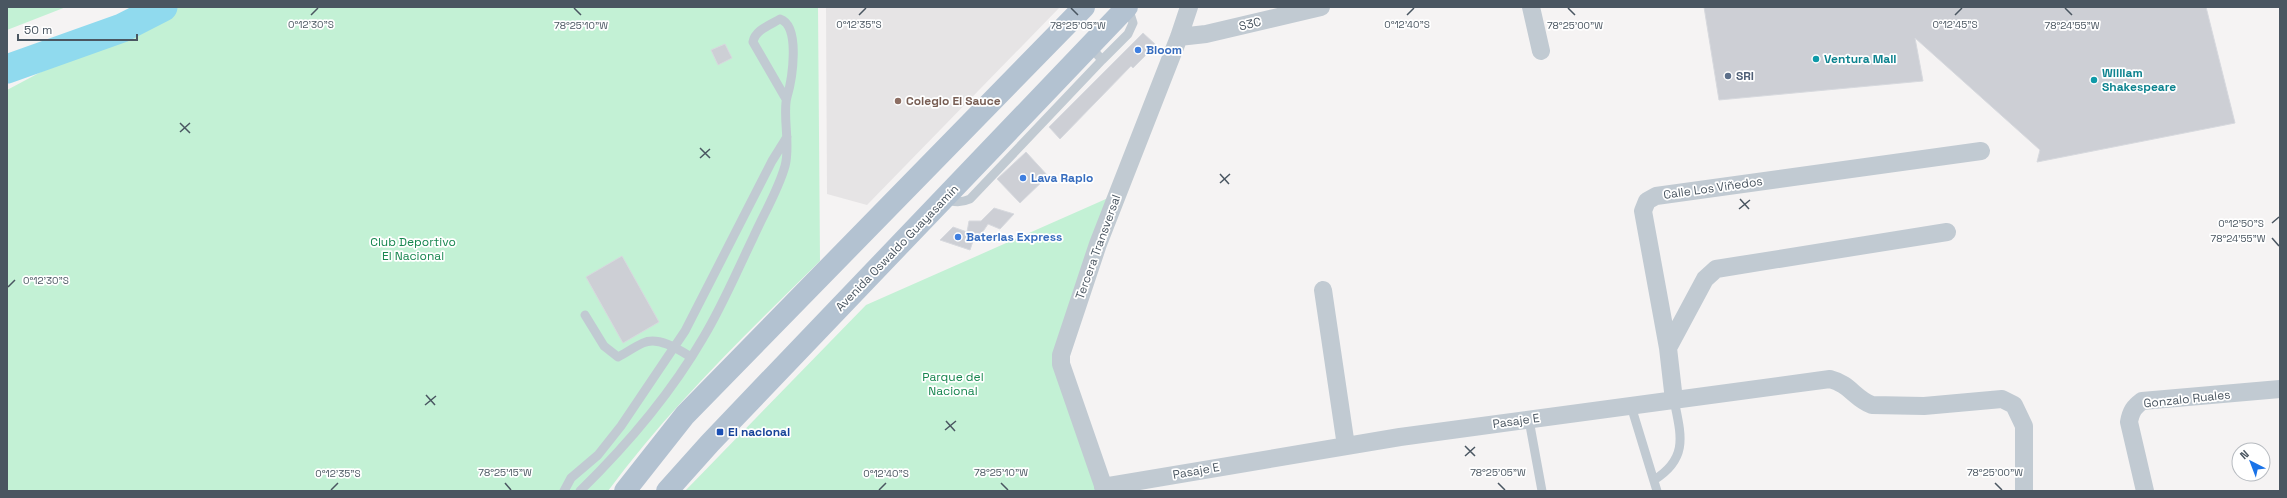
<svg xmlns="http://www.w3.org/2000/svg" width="2287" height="498" viewBox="0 0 2287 498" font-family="'Space Grotesk',sans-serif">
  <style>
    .education { fill: #e6e4e5 }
    .green { fill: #c3f1d5 }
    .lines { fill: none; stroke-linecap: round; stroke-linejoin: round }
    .river { stroke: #90daee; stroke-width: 29 }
    .building { fill: #cdcfd5; stroke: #d7d9de }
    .service { stroke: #c1cad2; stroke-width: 9 }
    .minor { stroke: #c1cad2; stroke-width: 18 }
    .primary { stroke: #b3c2d1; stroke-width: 22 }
    .ticks { fill: none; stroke: #4a5661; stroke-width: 1.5 }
    .shop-dot { fill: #3f7fe0; stroke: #fff; stroke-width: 1.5 }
    .culture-dot { fill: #0f9aa8; stroke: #fff; stroke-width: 1.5 }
    .service-dot { fill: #5c6f8a; stroke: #fff; stroke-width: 1.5 }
    .education-dot { fill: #8d6e63; stroke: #fff; stroke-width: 1.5 }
    .transit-dot { fill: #1a4fb4; stroke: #fff; stroke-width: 1.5 }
    .labels { text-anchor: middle; stroke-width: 3.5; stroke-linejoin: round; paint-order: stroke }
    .street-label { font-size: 12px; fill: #4a5661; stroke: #fff }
    .shop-label { font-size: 12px; font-weight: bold; fill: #366cbe; stroke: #fff; text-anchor: start }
    .culture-label { font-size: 12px; font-weight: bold; fill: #0d838f; stroke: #fff; text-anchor: start }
    .service-label { font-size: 12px; font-weight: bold; fill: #4e5e75; stroke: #fff; text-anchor: start }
    .education-label { font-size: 12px; font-weight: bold; fill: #785e54; stroke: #fff; text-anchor: start }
    .park-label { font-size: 12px; fill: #17864f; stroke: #fff }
    .transit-label { font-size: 12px; font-weight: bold; fill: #164399; stroke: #fff; text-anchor: start }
    .ticks-label { font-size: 10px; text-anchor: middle; fill: #4a5661; stroke: #fff; stroke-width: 3.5; stroke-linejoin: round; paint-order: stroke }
  </style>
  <rect width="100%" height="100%" fill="#f5f3f3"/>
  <path class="education" d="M826 7H1060L867 205 827 194Z"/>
  <path class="green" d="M7 7H66L7 30Z
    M163 7H818L820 261C746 334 670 407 608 491H7V90Z
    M1115 195 1058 355 1103 491H685L866 305Z"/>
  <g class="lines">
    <path class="river" d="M7 69 122 28 163 7"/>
  </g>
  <path class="building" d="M1704 7H2206L2235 123 2037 162 2040 150 1915 38 1923 81 1719 100Z
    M1143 33 1156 45 1133 68 1131 66 1060 139 1049 127Z
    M725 44 732 58 718 65 711 50Z
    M1026 152 1048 176 1020 203 997 179Z
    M994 208 1014 214 1000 229 988 224 980 236 975 235 970 250 940 240 953 227 967 232 969 221H981Z
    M622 256 659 322 623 343 586 277Z"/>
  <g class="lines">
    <path class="service" d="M1102 60 1128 34 1133 23 1128 7
      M945 198C953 203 961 203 970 199L1102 60 1090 46
      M585 315 604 346 618 357C626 353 634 347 643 343 658 336 678 349 691 357
      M1631 406 1657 491
      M1529 420 1542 491
      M1654 480C1689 458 1681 435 1674 400
      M564 491 571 478 598 455 621 426 685 331 772 161 787 137
      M580 491C627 445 670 395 703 338 722 307 737 271 753 238 763 215 778 191 785 166 791 145 782 114 787 97 792 80 801 26 780 19 770 25 755 30 753 42L786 99"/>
    <path class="minor" d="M1531 7 1541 51
      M1179 37 1206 34 1321 7
      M1323 290 1346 446
      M1668 348 1705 279 1716 269 1947 232
      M1674 400 1668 348 1643 211 1647 201 1656 196 1981 151
      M1103 487 1400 437 1830 379C1850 384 1855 399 1872 405L1924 406 2002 399 2014 405 2024 426V491
      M1105 491 1061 364V355L1098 244 1179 37 1189 7
      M2145 491 2129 422C2131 411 2134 407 2142 401L2280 389"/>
    <path class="primary" d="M625 491 685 415 1084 7
      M667 491 710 443 1127 7"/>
  </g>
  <path class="ticks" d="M574 8 581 15M1071 8 1078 15M1568 8 1575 15M2065 8 2072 15M311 15 318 8M859 15 866 8M1407 15 1414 8M1955 15 1962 8M180 123 190 133M180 132 190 123M700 148 710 158M700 158 710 149M1220 174 1229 184M1220 183 1230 174M1740 199 1749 209M1739 209 1750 200M2272 223 2279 217M2272 238 2279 246M8 287 15 280M426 395 435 405M425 405 436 396M946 421 955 431M945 430 956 421M1465 446 1475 456M1465 456 1475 447M505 483 511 490M1001 483 1008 490M1498 483 1505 490M1995 483 2002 490M331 490 338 483M879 490 886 483"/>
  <g class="shop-dot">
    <circle cx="1138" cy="50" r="4"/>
    <circle cx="1023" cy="178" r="4"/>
    <circle cx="958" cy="237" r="4"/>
  </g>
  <g class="culture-dot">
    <circle cx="1816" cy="59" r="4"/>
    <circle cx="2094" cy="80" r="4"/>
  </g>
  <circle class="service-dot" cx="1728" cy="76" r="4"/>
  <circle class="education-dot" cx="898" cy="101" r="4"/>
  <rect class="transit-dot" x="716" y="428" width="8" height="8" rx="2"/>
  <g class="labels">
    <g class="street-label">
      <text transform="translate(1250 24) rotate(-13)" y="4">S3C</text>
      <text transform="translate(1713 188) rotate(-8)" y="4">Calle Los Viñedos</text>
      <text transform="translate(1098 247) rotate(-70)" y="4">Tercera Transversal</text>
      <text transform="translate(897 248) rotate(-46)" y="4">Avenida Oswaldo Guayasamín</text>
      <text transform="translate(2187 399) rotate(-6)" y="4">Gonzalo Ruales</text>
      <text transform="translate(1516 421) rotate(-8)" y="4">Pasaje E</text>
      <text transform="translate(1196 471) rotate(-10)" y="4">Pasaje E</text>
    </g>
    <g class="shop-label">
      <text x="1146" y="54">Bloom</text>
      <text x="1031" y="182">Lava Rapio</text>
      <text x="966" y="241">Baterias Express</text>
    </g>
    <g class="culture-label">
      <text x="1824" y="63">Ventura Mall</text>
      <text x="2102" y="77">William<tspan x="2102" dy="14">Shakespeare</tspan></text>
    </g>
    <g class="service-label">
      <text x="1736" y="80">SRI</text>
    </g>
    <g class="education-label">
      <text x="906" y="105">Colegio El Sauce</text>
    </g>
    <g class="park-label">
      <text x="413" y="246">Club Deportivo<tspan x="413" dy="14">El Nacional</tspan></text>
      <text x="953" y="381">Parque del<tspan x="953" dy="14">Nacional</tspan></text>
    </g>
    <g class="transit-label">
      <text x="728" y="436">El nacional</text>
    </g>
  </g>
  <g class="ticks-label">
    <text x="311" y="28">0°12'30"S</text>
    <text x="1407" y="28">0°12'40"S</text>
    <text x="1955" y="28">0°12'45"S</text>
    <text x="859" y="28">0°12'35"S</text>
    <text x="581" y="29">78°25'10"W</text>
    <text x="1078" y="29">78°25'05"W</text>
    <text x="1575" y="29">78°25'00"W</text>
    <text x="2072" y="29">78°24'55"W</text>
    <text x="2241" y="227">0°12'50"S</text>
    <text x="2238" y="242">78°24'55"W</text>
    <text x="46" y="284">0°12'30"S</text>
    <text x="505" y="476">78°25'15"W</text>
    <text x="1001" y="476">78°25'10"W</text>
    <text x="1498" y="476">78°25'05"W</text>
    <text x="1995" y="476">78°25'00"W</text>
    <text x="338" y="477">0°12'35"S</text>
    <text x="886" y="477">0°12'40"S</text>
  </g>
  <rect width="2287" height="498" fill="none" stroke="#4a5661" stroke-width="16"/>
  <g transform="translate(2251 462) rotate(318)"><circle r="19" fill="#ffffff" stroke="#b7bbc0"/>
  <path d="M0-3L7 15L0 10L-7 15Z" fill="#1a73e8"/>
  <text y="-6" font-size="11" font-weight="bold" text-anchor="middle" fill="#4a5661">N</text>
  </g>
  <path d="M18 34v6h119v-6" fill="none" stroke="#4a5661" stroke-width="2"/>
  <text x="24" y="34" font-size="12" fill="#4a5661" stroke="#ffffff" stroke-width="3" paint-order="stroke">50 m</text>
</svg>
